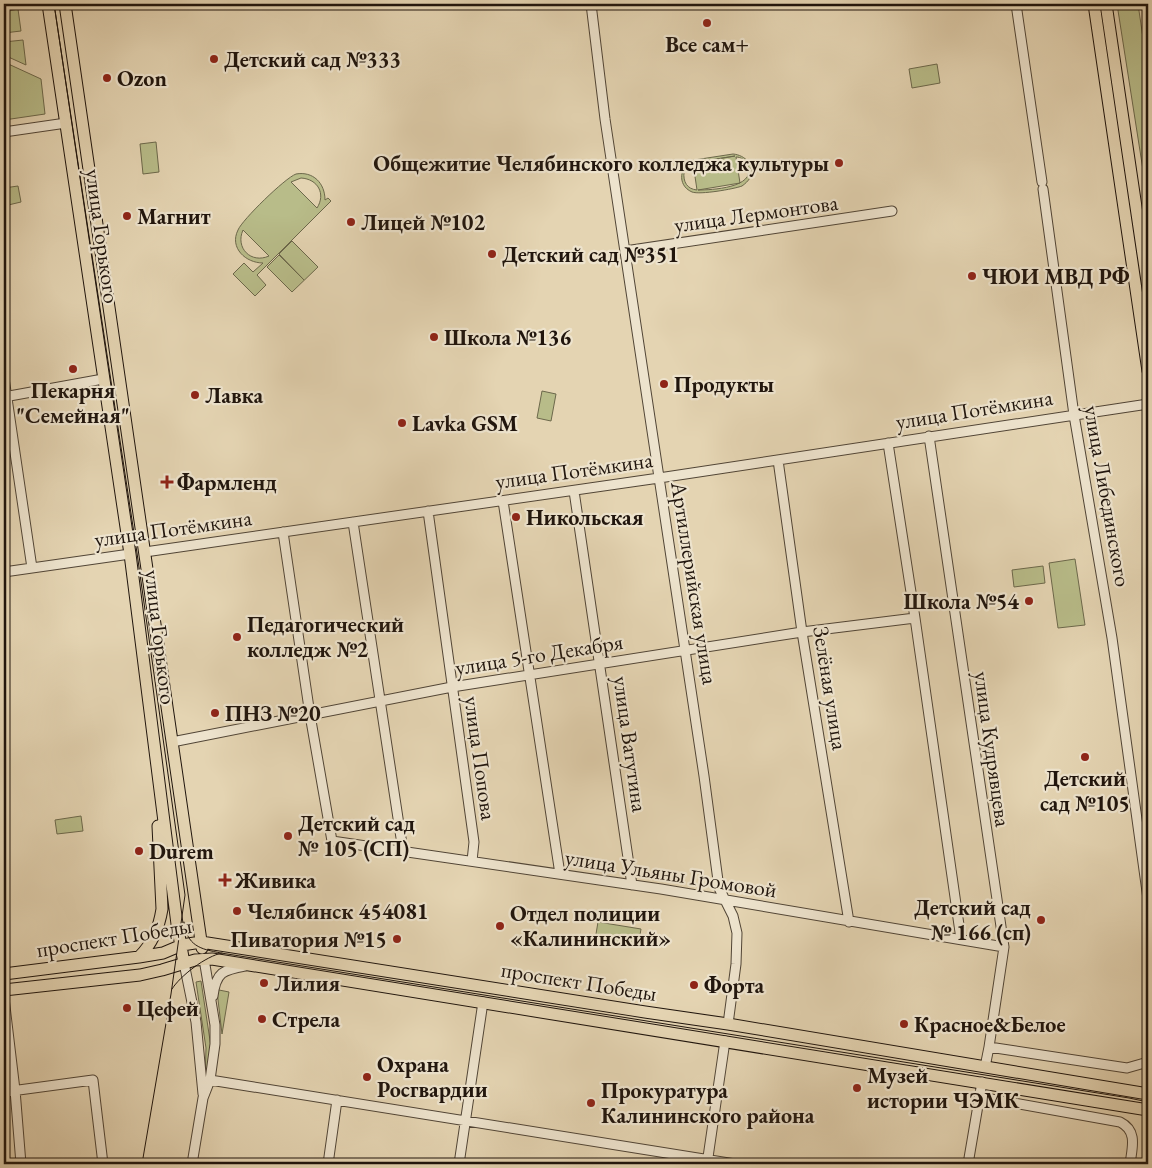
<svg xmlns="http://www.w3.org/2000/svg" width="1152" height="1168" viewBox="0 0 1152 1168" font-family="'EB Garamond',serif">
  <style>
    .green { fill: #b8bc89; stroke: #6c684b; fill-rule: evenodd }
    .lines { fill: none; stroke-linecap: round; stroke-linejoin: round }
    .minor-casing { stroke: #514536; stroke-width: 11 }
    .major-casing { stroke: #20150d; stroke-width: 13 }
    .minor { stroke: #ede3cd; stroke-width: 9 }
    .major { stroke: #e4d4b2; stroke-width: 11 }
    .tram { stroke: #20150d; stroke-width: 1 }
    .poi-dot { fill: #8f2418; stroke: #ede3cd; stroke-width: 2 }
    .labels { text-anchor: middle; stroke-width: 4.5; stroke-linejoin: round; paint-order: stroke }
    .poi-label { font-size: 22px; font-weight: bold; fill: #20150d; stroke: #ede3cd; text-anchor: start }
    .street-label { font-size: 22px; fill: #20150d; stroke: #ede3cd }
  </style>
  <rect width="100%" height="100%" fill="#e4d4b2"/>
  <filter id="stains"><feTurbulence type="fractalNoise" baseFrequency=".004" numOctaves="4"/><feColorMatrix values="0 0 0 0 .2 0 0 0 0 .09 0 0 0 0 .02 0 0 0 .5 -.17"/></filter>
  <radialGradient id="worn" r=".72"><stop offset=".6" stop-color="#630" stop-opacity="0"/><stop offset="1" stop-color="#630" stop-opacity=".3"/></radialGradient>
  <path class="green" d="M1117 4H1138L1148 72V202Z
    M18 9 21 31 4 33V12Z
    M23 40 26 65 4 55V42Z
    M4 62 41 79 45 114 4 120Z
    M937 64 940 83 912 88 909 69Z
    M156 142 159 172 143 174 140 144Z
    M733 154C745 155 755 165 750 178 748 181 745 184 742 186 734 189 700 195 692 192 676 185 680 165 694 160ZM735 156 693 163 697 190C687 189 683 182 684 172L691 163ZM736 157C741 157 746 160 748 166 756 188 711 190 698 190L740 183Z
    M296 174C313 171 325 183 325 200L328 198 331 201 257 275 266 285 255 296 233 274 244 263 253 272 263 263C246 263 229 248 238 230 242 220 285 178 296 174ZM301 178C318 179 326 194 317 208L291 182ZM243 230 269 256C251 264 235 248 243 230Z
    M18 186 21 202 4 206V188Z
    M292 241 318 267 292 292 267 267 279 255 304 280 279 254Z
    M542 391 556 394 551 421 537 418Z
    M1075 559 1085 625 1058 628 1049 563Z
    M1043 566 1045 583 1014 587 1012 570Z
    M81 816 83 831 57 834 55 820Z
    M598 922 641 929 638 947 595 940Z
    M201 981 211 1047 205 1085 206 1048 196 982Z
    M219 990 229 992 222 1034 217 991Z"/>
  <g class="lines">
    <g class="minor-casing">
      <path id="minor" d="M591 4 605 119 704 776 719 888 733 916 737 933 736 964 728 1024
        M1016 4 1042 182
        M4 132 66 123
        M1043 189 1074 415 1112 638 1148 899
        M625 251 892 211
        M4 378 32 568
        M4 397 103 379
        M929 436 1004 947 989 1047 985 1067
        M888 443 915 618 961 939
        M778 460 802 632 849 922
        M574 491 632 885
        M503 501 560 874
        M428 511 474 842 472 861
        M353 522 403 851
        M283 532 310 715 332 841 661 889 1004 947
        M145 552 659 478 1148 404
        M4 572 130 554
        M172 742 452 687 802 632 915 618
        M184 963 196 1022 203 1094
        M213 996C216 972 223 970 245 966
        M4 998 15 1090 21 1164
        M989 1047 1127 1068 1148 1062
        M210 1080 735 1164
        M4 1092 93 1080 103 1164
        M980 1097 1120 1122C1138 1131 1132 1148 1130 1164
        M192 1164 203 1098 210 1080 215 1044V1025L204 959
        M328 1164 337 1100
        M459 1164 483 1002
        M707 1164 725 1041
        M968 1164 982 1082"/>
    </g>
    <g class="major-casing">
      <path id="major" d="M48 4 130 554 177 924 184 963
        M65 4 202 948
        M1094 4 1148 371
        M1106 4 1148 288
        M139 957C153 943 159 928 162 909L158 826
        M4 974 139 957 163 953 182 945 201 942 645 1012 728 1024 1148 1094
        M4 990 140 975 162 970 195 960 212 959 1148 1110"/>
    </g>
    <use href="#minor" class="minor"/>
    <use href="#major" class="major"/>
    <path class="tram" d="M54 4 137 553 185 895 171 994 142 1164
      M184 922C187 946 200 949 221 953L1129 1098 1148 1102
      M172 989C180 976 206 956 222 953"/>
  </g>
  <g class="poi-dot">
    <circle cx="707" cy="23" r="5"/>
    <circle cx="214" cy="59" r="5"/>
    <circle cx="107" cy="78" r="5"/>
    <circle cx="839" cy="163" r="5"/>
    <circle cx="127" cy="216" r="5"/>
    <circle cx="351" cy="222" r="5"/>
    <circle cx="492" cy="254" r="5"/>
    <circle cx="972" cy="276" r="5"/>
    <circle cx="434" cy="337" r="5"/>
    <circle cx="73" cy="369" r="5"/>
    <circle cx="664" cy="384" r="5"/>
    <circle cx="195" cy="395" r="5"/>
    <circle cx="402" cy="423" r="5"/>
    <path d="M164.5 474.5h5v5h5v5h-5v5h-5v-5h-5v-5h5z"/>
    <circle cx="516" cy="517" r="5"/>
    <circle cx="1029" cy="601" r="5"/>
    <circle cx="237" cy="637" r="5"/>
    <circle cx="215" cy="713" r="5"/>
    <circle cx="1085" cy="757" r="5"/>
    <circle cx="288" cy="836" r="5"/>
    <circle cx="139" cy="851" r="5"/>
    <path d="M222.5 872.5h5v5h5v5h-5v5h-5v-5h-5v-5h5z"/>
    <circle cx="237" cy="911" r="5"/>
    <circle cx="1041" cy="920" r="5"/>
    <circle cx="500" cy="926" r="5"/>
    <circle cx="397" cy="939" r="5"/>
    <circle cx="264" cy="983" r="5"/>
    <circle cx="694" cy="985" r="5"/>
    <circle cx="127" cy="1008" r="5"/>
    <circle cx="262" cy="1019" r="5"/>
    <circle cx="904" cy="1024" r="5"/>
    <circle cx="367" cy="1077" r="5"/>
    <circle cx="857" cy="1088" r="5"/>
    <circle cx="591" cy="1103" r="5"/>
  </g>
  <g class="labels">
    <g class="poi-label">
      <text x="707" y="52" text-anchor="middle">Все сам+</text>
      <text x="224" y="67">Детский сад №333</text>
      <text x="117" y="86">Ozon</text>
      <text x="829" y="171" text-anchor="end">Общежитие Челябинского колледжа культуры</text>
      <text x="137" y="224">Магнит</text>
      <text x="361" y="230">Лицей №102</text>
      <text x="502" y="262">Детский сад №351</text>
      <text x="982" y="284">ЧЮИ МВД РФ</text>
      <text x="444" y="345">Школа №136</text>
      <text x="674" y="392">Продукты</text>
      <text x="73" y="398" text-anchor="middle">Пекарня<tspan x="73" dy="25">"Семейная"</tspan></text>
      <text x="205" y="403">Лавка</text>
      <text x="412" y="431">Lavka GSM</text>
      <text x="177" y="490">Фармленд</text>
      <text x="526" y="525">Никольская</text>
      <text x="1019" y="609" text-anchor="end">Школа №54</text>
      <text x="247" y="632">Педагогический<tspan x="247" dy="25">колледж №2</tspan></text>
      <text x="225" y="721">ПНЗ №20</text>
      <text x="1085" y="786" text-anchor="middle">Детский<tspan x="1085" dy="25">сад №105</tspan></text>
      <text x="298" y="831">Детский сад<tspan x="298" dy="25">№ 105 (СП)</tspan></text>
      <text x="149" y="859">Durem</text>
      <text x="235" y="888">Живика</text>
      <text x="1031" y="915" text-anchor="end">Детский сад<tspan x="1031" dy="25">№ 166 (сп)</tspan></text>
      <text x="247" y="919">Челябинск 454081</text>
      <text x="510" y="921">Отдел полиции<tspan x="510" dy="25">«Калининский»</tspan></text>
      <text x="387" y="947" text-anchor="end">Пиватория №15</text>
      <text x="274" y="991">Лилия</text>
      <text x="704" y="993">Форта</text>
      <text x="137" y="1016">Цефей</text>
      <text x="272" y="1027">Стрела</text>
      <text x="914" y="1032">Красное&amp;Белое</text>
      <text x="377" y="1072">Охрана<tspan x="377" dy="25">Росгвардии</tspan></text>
      <text x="867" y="1083">Музей<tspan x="867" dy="25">истории ЧЭМК</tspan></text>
      <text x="601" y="1098">Прокуратура<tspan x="601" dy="25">Калининского района</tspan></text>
    </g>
    <g class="street-label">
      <text transform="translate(756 213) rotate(-8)" y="8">улица Лермонтова</text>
      <text transform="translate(103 236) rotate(82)" y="8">улица Горького</text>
      <text transform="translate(974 409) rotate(-9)" y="8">улица Потёмкина</text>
      <text transform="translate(574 470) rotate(-8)" y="8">улица Потёмкина</text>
      <text transform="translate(1108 496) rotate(80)" y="8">улица Либединского</text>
      <text transform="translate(173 528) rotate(-8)" y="8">улица Потёмкина</text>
      <text transform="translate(695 583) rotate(81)" y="8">Артиллерийская улица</text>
      <text transform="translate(161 637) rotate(83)" y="8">улица Горького</text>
      <text transform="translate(539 654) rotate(-9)" y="8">улица 5-го Декабря</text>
      <text transform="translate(831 688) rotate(81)" y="8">Зелёная улица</text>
      <text transform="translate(631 744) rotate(82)" y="8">улица Ватутина</text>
      <text transform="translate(993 749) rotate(82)" y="8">улица Кудрявцева</text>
      <text transform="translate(481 758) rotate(82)" y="8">улица Попова</text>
      <text transform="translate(671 873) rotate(9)" y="8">улица Ульяны Громовой</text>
      <text transform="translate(114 937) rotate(-9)" y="8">проспект Победы</text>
      <text transform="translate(579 981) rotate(9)" y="8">проспект Победы</text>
    </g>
  </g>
  <rect width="1152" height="1168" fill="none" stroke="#e4d4b2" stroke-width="20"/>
  <rect x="5" y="5" width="1142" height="1158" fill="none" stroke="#20150d" stroke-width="2.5"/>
  <rect x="10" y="10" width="1132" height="1148" fill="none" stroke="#20150d"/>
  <rect width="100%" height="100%" filter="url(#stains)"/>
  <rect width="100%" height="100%" fill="url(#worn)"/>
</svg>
